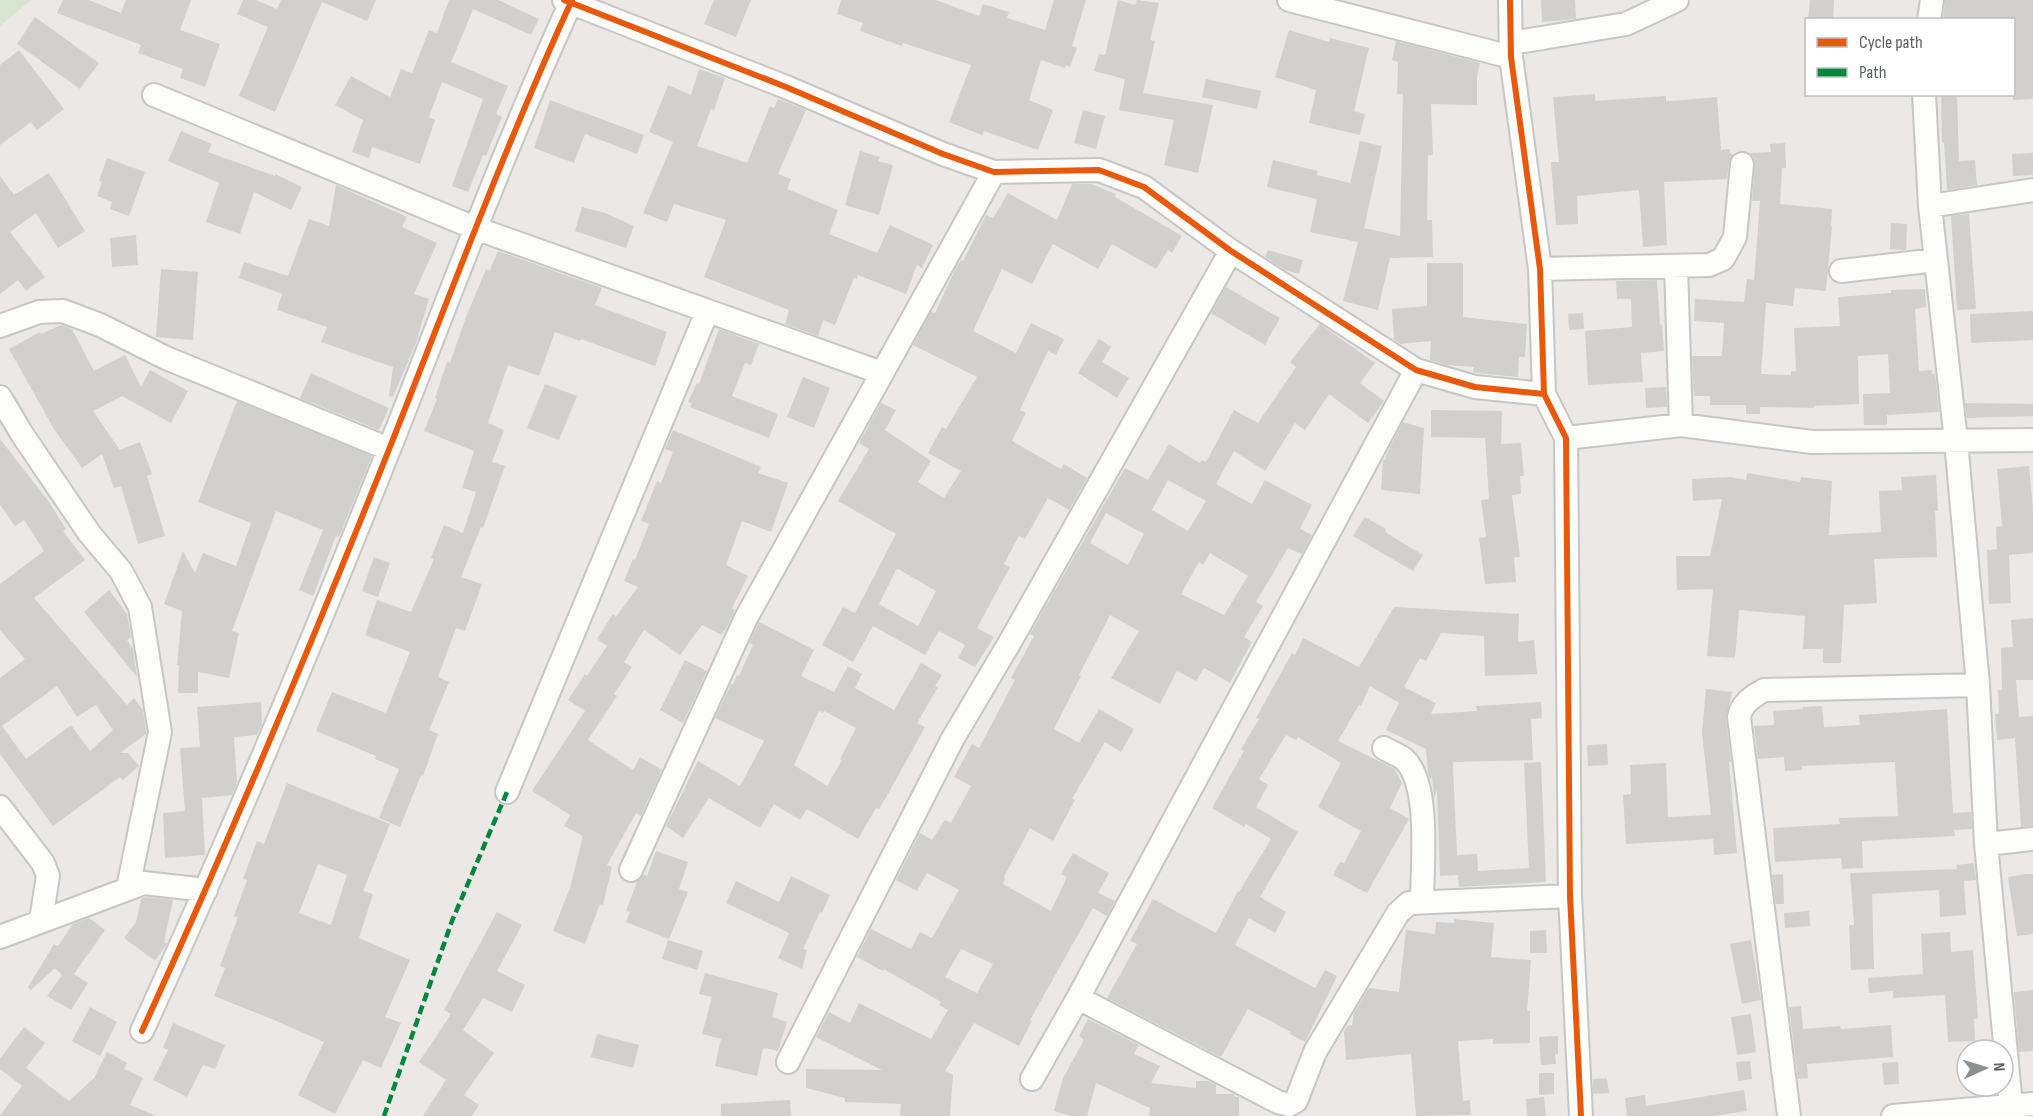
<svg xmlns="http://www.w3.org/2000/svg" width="2033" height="1116" viewBox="0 0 2033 1116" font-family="'Sofia Sans Condensed',sans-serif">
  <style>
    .green { fill: #d7e5d1 }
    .building { fill: #d2d0cf; fill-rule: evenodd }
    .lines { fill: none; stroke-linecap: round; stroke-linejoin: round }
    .minor-casing { stroke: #c6c6c6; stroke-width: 26 }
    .minor { stroke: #fcfcfb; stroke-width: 22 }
    .quiet { stroke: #00873e; stroke-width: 4.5; stroke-dasharray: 9 4.5; stroke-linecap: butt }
    .cycleway-casing { stroke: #fff; stroke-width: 10 }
    .cycleway { stroke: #e8590c; stroke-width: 6 }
  </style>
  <rect width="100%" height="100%" fill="#ebe8e5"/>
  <path class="green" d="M0 0H31L0 26Z"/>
  <path class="building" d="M63 0H89L121 13 126 0H191L180 30 220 44 205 87 180 78 183 69 138 53 141 45 57 13Z
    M243 0H256L277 9 281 0H376L367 21 322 2 275 112 239 96 268 27 237 14Z
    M449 0H498L539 19 531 35 473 9 463 34 451 62 508 86 496 114 502 117 486 156 483 155 468 192 452 186 483 99 442 82 429 117 435 120 420 164 372 147 369 158 352 152 363 120 335 105 351 76 390 97 401 69 412 73 429 30 437 33Z
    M714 0H751L736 37 704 24Z
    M841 0H936L979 16 983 4 1009 12 1007 18 1045 30 1054 0H1086L1072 46 1077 48 1070 67 1066 65 1065 68 1041 60 1029 100 1053 110 1038 150 984 131 982 135 949 122 971 65 903 43 902 46 860 31 863 23 837 14Z
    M1118 0 1135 5 1137 0 1159 3 1150 40 1155 41 1143 93 1213 105 1198 173 1164 165 1174 120 1119 110 1125 79 1094 71 1099 54 1105 55Z
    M1541 0H1575L1576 19 1542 22Z
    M1810 0H1834L1833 20H1808Z
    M1945 0H2033V99L2013 100V20H1943Z
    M35 17 99 63 80 89 17 44Z
    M1289 30 1329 42 1330 38 1369 48 1354 111 1365 114 1360 135 1309 123 1316 90 1275 77Z
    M1396 41 1480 63 1477 76V105L1431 104 1433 155H1428L1427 220H1432L1433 257 1390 258 1378 310 1343 301 1358 242 1310 232 1317 199 1267 187 1273 160 1318 171 1317 175 1350 183 1360 141 1382 146 1364 228 1400 236 1403 94H1397L1398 62 1392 60Z
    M19 50 64 109 37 130 31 122 0 145V65Z
    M699 69 725 78 714 110 711 109 697 146 747 163 770 106 774 108 778 99 806 110 778 174 791 179 787 189 838 210 829 234 877 253 890 225 933 245 922 268 917 265 906 294 858 275 857 279 854 278 835 325 823 320 818 336 785 324 789 310 704 277 726 220 674 204 667 222 643 213 673 142 649 132 668 85 691 95Z
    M1206 79 1261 91 1257 109 1202 97Z
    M1595 94V101L1666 96V101H1672L1717 97 1721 150 1730 149V154H1734L1729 162 1727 179 1664 182 1667 245 1643 247 1639 190 1577 196 1578 224 1556 225 1551 162H1559L1553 97Z
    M1941 94H1957L1959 161 1975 160 1977 185 1947 190 1944 142H1942Z
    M550 100 644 135 637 154 585 134 574 163 534 148Z
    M1083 110 1105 116 1096 149 1074 143Z
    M181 131 212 144 208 152 275 176V174L302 187 291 210 254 192 240 234 206 222 219 183 168 161Z
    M1785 143 1786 168H1782L1780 204 1832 209 1831 226H1832L1826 291 1795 288 1793 306 1766 303 1761 374 1791 375V371H1796L1794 328 1840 326 1838 297 1891 293V290L1925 289 1926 307 1915 309 1919 371 1932 370V374H1935L1939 412 1887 415V425H1864L1863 394 1890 393 1888 354 1858 356 1859 404 1814 406V408L1760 407V414H1746V405H1710V396H1694L1692 356H1722L1724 323 1694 321 1695 299 1744 302 1747 279 1754 280 1760 201H1752L1755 165 1754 158 1750 153 1771 152 1770 144Z
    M860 151 880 157 878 161 893 165 879 215 845 205Z
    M2033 153V175L2013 176 2012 154Z
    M107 158 145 172 129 216 110 209 112 202 97 196 102 182 99 181Z
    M49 173 85 231 58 248 36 213 10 232 45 277 26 291 18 280 0 294V176L14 195Z
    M1072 184H1091L1116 194 1115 197 1182 236 1172 253 1168 250 1156 269 1112 244 1098 269 1053 244 1032 284 1002 269 973 331 1016 353 1031 323 1064 339 1056 355 1048 351 1020 410 1026 413 1012 441 1061 469 1064 464 1087 478 1069 510 1048 498 1025 539 1019 536 1004 564 1010 567 977 628 994 637 975 667 958 658 965 645 939 631 925 655 873 626 853 662 822 645 843 607 855 613 896 534 838 501 869 449 859 443 881 403 896 410 885 430 931 461 918 482 944 498 961 471 928 453 942 427 946 429 977 377 913 345 931 312 935 313 954 272 961 260 963 261 986 215 993 218 1008 193 1057 220ZM898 569 936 591 918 626 879 604 896 570Z
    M336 185 407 217 402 227 437 243 414 294 429 299 416 343 393 397 389 396 393 367 321 342 327 327 277 310 282 294 239 278 244 262 288 276 309 219 329 226Z
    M582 207 605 213 634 226 626 248 575 231Z
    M1969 214 1976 309 1957 310 1951 216Z
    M1891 223 1907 224 1906 250 1890 249Z
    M136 235 138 265 112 267 110 238Z
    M1268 250 1303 260 1299 274 1285 270 1265 257Z
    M498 251 602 288 595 305 667 332 655 366 581 339 580 341 555 332 539 376 508 365 488 423 504 430 492 462 505 466 483 528 481 527 461 577 482 584 465 631 456 628 438 677 449 682 429 730 438 734 423 776 421 775 400 827 379 818 399 769 375 759 376 756 316 731 332 692 386 713 410 652 365 635 377 600 411 612 434 559 431 558 444 525 463 533 476 492 462 488 474 451 424 431 437 399 435 398 447 362 450 363 466 317 486 269 490 270Z
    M1427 263H1463V317L1527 324 1525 357H1519L1518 377 1476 373 1473 372 1474 367 1447 365 1430 360 1431 341 1400 344 1394 340 1392 309 1427 306Z
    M161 269 198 272 193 340 156 337Z
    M1657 280 1660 325 1662 324 1664 351 1641 353 1643 382 1588 385 1585 331 1632 327 1631 299H1617L1616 281Z
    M1226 287 1280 318 1265 345 1211 313Z
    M2033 311V340L1971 343 1970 314Z
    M1583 313 1584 329 1569 330 1568 314Z
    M1320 324 1375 363 1360 383 1384 401 1368 423 1329 394 1305 430 1295 423 1265 471 1234 451 1216 484 1252 504 1265 480 1312 505 1300 529 1312 535 1302 554 1288 548 1256 602 1263 606 1244 637 1252 642 1230 683 1204 668 1196 681 1177 671 1160 704 1111 678 1139 631 1110 615 1079 675 1081 676 1054 729 1079 743 1099 709 1134 729 1121 752 1105 742 1072 799 1075 800 1053 841 1030 828 1004 877 1005 878 1003 884 1051 911 1067 877 1061 874 1073 853 1109 873 1098 893 1115 901 1107 916 1093 908 1030 1020 1032 1021 1019 1046 974 1023 945 1071 953 1075 950 1116H900L901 1104 845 1102V1098L806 1088V1069L882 1070 816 1037 829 1012 850 1023 859 1003 931 1039 948 1010 939 1005 941 1002 884 969 883 971 857 957 871 929 911 949 920 932 932 938 959 890 927 873 917 891 896 880 920 833 932 840 945 820 951 823 971 786 954 777 972 744 979 748 1015 680 1011 678 1034 636 1030 634 1125 468 1148 480 1169 444 1200 463 1202 460 1206 462 1234 410 1258 423 1296 367 1290 362ZM1168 480 1206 501 1188 531 1152 510ZM1106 513 1144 534 1128 565 1090 543ZM1210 553 1248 576 1224 615 1181 594 1199 562 1203 565ZM961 949 993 964 977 993 945 977Z
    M61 325 72 329 94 371 125 355 141 387 150 370 188 391 171 423 122 396 93 411 120 450 140 442 152 474 147 476 165 536 138 544 121 486 114 488 102 454 82 468 54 429 9 349 40 332 41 334Z
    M719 329 759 344 751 365 745 363 732 396 778 414 769 438 690 407 692 403 688 402 697 383 699 384Z
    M1099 339 1111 347 1102 362 1129 378 1117 398 1078 373Z
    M311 373 389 408 379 430 300 398Z
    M803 377 830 388 814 428 787 417Z
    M545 384 577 396 559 440 527 428Z
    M1666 387 1667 407 1646 408 1645 388Z
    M237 401 372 456 339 537 336 536 313 596 299 590 323 530 276 511 232 631 239 633 229 678 198 672V693H178L179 665H177L182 611 164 604 183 551 195 573 203 553 236 566 251 523 198 502Z
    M1965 403 2033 404V416L1967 418Z
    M1431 410 1502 411 1501 444 1521 443 1524 476H1520L1521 494 1512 495 1520 557H1514L1516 582 1485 584 1479 538 1486 537 1481 500 1489 499 1485 438 1431 437Z
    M1403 422 1424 428 1420 494 1381 490 1383 460H1385L1387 453Z
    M673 430 761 467 758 473 788 483 771 532 742 521 726 565 748 576 732 608 735 610 725 631 724 630 722 635 702 625 680 655 644 630 624 662 632 667 614 694 617 696 588 740 633 770 640 757 662 770 642 813 641 816 636 813 607 865 612 867 603 905 600 904 585 944 553 931 570 888 583 836 564 826 570 815 532 791 585 711 568 700 585 674 587 676 607 646 597 639 613 614 616 617 638 587 624 581 633 559 635 560 649 524 641 521 657 481 661 483 673 452 665 449Z
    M0 439 49 502 66 529 63 531 85 560 34 598 127 705 134 698 143 710 146 732V734L120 753H128L139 766 123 780 120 777 53 826 0 754V678L25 659 0 630V584L44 551 24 520 15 526 0 505ZM57 686 77 717 96 705 113 730 90 751 71 725 26 759 2 726Z
    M2029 466 2033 509V553L2009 555 2011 603 1989 604 1987 550 1997 549 1996 527 2002 526 1997 469Z
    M1747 473 1800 482 1801 477 1832 481 1829 535 1881 532 1879 491 1902 490 1901 477 1936 475 1938 511H1935L1937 557 1874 559 1877 603 1844 605 1841 663H1823V649H1803L1805 616 1739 610 1735 658 1707 656 1713 589 1677 590 1676 556H1710L1722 499 1693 501 1692 479 1731 477 1746 480Z
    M1365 517 1386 529 1385 532 1423 555 1413 571 1353 536Z
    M374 557 390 563 378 597 362 591Z
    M109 590 127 614 131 637 127 640 133 649 137 677 84 612Z
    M1394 607 1519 614 1518 642 1534 640 1537 674 1485 676 1484 636 1441 633 1426 661 1420 658 1404 687 1436 703 1431 714 1477 711 1476 706 1541 702 1542 718 1531 719 1533 760 1453 762V768L1457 855 1477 854 1478 871 1529 868 1524 763 1541 762 1546 882 1459 887 1458 875 1440 876 1437 790 1434 798 1432 777 1430 780 1428 773 1426 749 1386 730 1399 703 1370 686 1361 706 1359 705 1338 741 1395 769 1402 783 1390 808 1409 819 1367 893 1333 875 1340 862 1344 863 1361 831 1318 807 1341 763 1298 737 1296 740 1286 735 1259 779 1268 785 1256 807 1298 832 1260 897 1286 912 1275 933 1249 918 1235 945 1315 988 1325 970 1337 976 1305 1042 1290 1034 1291 1032 1248 1009 1221 1057 1107 998 1137 944 1130 941 1153 899 1216 933 1238 891 1239 892 1271 839 1246 824 1244 827 1212 808 1244 751 1241 749 1259 719 1256 718 1292 653 1295 655 1303 638 1359 667Z
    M2033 618V680H2016L2019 717 2033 716V826L2021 827 2015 738 1997 740 1995 714H1999L1998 690H2002L2001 648 2013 647 2011 620Z
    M759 622 814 650 801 676 834 692 848 666 862 674 855 688 894 710 921 663 942 675 935 686 938 687 917 723 925 727 888 794 879 809 876 808 858 839 807 809 800 820 774 804 760 828 709 798 683 838 666 826 698 761 740 786 764 741 715 718 731 684 733 685 737 675 739 676 753 645 749 643ZM819 711 823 713 824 711 856 728 840 759 842 760 827 786 794 765Z
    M685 660 707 671 683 723 660 710Z
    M1706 689 1732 692 1726 719 1731 762H1729L1737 853 1714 855 1713 839 1626 844 1623 795 1631 794 1630 765 1666 763 1668 817 1711 815 1702 733Z
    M261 702 262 724 257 735 234 737 237 782 232 795 202 798 205 855 165 858 163 813 185 811 180 748 200 747 197 707Z
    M1822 706 1824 727 1860 725 1859 715 1947 709 1953 813 1971 812 1972 829 1954 830 1955 836 1862 841 1863 868 1842 869 1841 858 1775 862 1773 828 1840 824 1839 818 1898 816 1895 762 1802 766V770L1785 771 1784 757 1758 759 1754 726 1774 725 1773 711 1803 709V707Z
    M1607 744 1608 765 1588 766 1587 745Z
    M287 783 390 824 363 891 373 894 359 938 410 960 385 1017 401 1023 381 1068 363 1060 335 1114 298 1095 324 1042 274 1020 214 996 225 968 220 966 238 917 234 916 247 880 243 879 257 841 264 844ZM318 864 347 875 331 925 299 913Z
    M656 851 688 862 679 889 688 892 669 939 626 922 630 912 626 911 637 882 644 874 647 876Z
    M1974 863 1976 880 1964 881 1966 915 1940 917 1939 890 1872 894 1874 969 1851 970 1849 925H1854L1850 873 1957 869 1956 865Z
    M1783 874 1784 904H1776L1772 875Z
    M2026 874H2033V934L2017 936 2008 877Z
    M791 876 830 895 822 913 820 912 803 949 807 950 802 969 778 958 789 933 726 903 736 881 779 902Z
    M146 897 173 900 164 942 167 944 155 961 124 938 136 922 141 899Z
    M1809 911 1810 926 1785 928 1784 913Z
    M497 912 522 925 497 971 525 985 512 1012 483 998 463 1030 494 1053 464 1095 479 1105 472 1116H423L446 1080 419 1062 451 1014 444 1010Z
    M89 918 105 930 74 974 88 983 71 1010 47 996 62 975 55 968 31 990 28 987 54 944 58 946 73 924Z
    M1454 919 1494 923 1491 957 1531 960 1527 1011H1530V1043L1493 1044V1039L1458 1041 1463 1101 1470 1100 1471 1115 1416 1116 1411 1054 1346 1060 1344 1031 1347 1026 1352 1025 1354 1013 1369 988 1399 992 1406 930 1435 934 1436 922 1454 923Z
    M1546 930 1547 953H1530V931Z
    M1950 932 1951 952 1973 950 1978 1018 1974 1019 1975 1041 1948 1042 1945 995 1893 998V991L1869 993 1868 978 1923 974 1921 934Z
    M668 940 703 951 697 970 662 959Z
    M1751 940 1761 1000 1742 1004 1730 944Z
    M705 973 778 993 772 1017 787 1022 778 1051 765 1048 763 1049 757 1076 715 1066 721 1039 702 1034 712 997 699 994Z
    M2033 990V1051L2019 1052 2014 992Z
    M1801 1006 1803 1029 1840 1026 1841 1029 1891 1025 1893 1057 1807 1064 1808 1078 1798 1079 1789 1007Z
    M90 1007 117 1022 100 1056 72 1041Z
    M1751 1014 1756 1052 1737 1055 1731 1017Z
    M1088 1019 1139 1045 1134 1054 1160 1066 1151 1083 1196 1088V1081H1208L1216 1085V1094H1234L1235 1097H1239V1116H1149L1150 1108 1096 1083 1087 1116H1071L1054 1111 1063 1078 1084 1040 1079 1036Z
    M173 1023 225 1045 215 1069 203 1065 187 1097 153 1080 168 1050 163 1048Z
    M24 1027 45 1043 26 1068 69 1101 94 1078 107 1052 127 1063 124 1069 143 1078 130 1105 156 1116H0L22 1086 0 1069V1059Z
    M597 1034 639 1045 633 1068 591 1057Z
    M1558 1036V1054H1555L1556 1064 1541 1065 1539 1037Z
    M1750 1061 1752 1079 1738 1081 1736 1062Z
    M1898 1062 1899 1084 1884 1085 1882 1063Z
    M1539 1073H1554V1094L1539 1095Z
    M1607 1078 1609 1093 1593 1094V1079Z
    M1744 1090 1747 1111 1714 1116H1627L1625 1098 1645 1095 1646 1106Z
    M1544 1097 1546 1116H1527L1526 1099Z
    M790 1100 791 1116H721V1104Z"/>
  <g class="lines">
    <g class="minor-casing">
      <path id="minor" d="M564 0 786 87 943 154 994 172 1099 170 1144 187 1231 251 1416 370 1475 387 1544 394
        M1289 0 1511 57
        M1510 0 1511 57 1540 269 1544 394 1566 438 1570 896 1581 1116
        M1929 20 1932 0
        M1512 43 1626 24 1677 0
        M1924 94 1930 206 1956 441 1978 685 1986 844 2011 1106
        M154 95 475 228 882 373
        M1930 206 2033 190
        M1676 266 1681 425
        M1540 269 1709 265 1723 259 1735 237 1742 164
        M1841 271 1936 260
        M0 326 39 312 63 311 100 325 166 358 389 449
        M0 397 22 434 89 533 121 571 140 607 160 732 128 888
        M1566 438 1681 425 1812 442 2033 440
        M1384 748C1390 752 1399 755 1404 759 1431 784 1422 866 1422 901
        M507 792 707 312
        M0 807 43 863 48 876 41 920
        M1986 844 2033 839
        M631 870 746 618 994 172
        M0 937 144 883 206 890
        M1078 998 1278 1102 1289 1105 1296 1101 1315 1052 1398 913 1409 903 1570 896
        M142 1031C230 839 312 643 390 447 449 298 505 146 572 0
        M788 1062 952 740 1010 642 1231 251
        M1032 1079 1078 998 1416 370
        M1789 1116 1739 717C1742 703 1752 697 1764 690L1978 685
        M1893 1116 2033 1104"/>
    </g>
    <use href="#minor" class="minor"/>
    <path class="quiet" d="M384 1116 452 921 507 792"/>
    <g class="cycleway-casing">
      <path id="cycleway" d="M564 0 786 87 943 154 994 172 1099 170 1144 187 1231 251 1416 370 1475 387 1544 394
        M1510 0 1511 57 1540 269 1544 394 1566 438 1570 896 1581 1116
        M142 1031C230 839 312 643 390 447 449 298 505 146 572 0"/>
    </g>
    <use href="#cycleway" class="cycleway"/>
  </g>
  <rect x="1805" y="18" width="210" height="78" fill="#ffffff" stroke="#bdbfc1" stroke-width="1.5"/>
  <rect x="1817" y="38" width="30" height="9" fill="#e8590c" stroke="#bdbfc1" stroke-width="1.5"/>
  <text x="1859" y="48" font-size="18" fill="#5b6063">Cycle path</text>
  <rect x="1817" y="68" width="30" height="9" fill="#00873e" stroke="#bdbfc1" stroke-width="1.5"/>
  <text x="1859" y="78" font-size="18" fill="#5b6063">Path</text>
  <g transform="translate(1985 1068) rotate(86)"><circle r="28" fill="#ffffff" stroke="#bdbfc1" stroke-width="1.5"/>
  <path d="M0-4.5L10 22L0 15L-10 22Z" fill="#8d9090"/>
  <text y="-9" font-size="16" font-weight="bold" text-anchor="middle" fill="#5b6063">N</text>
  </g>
</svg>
